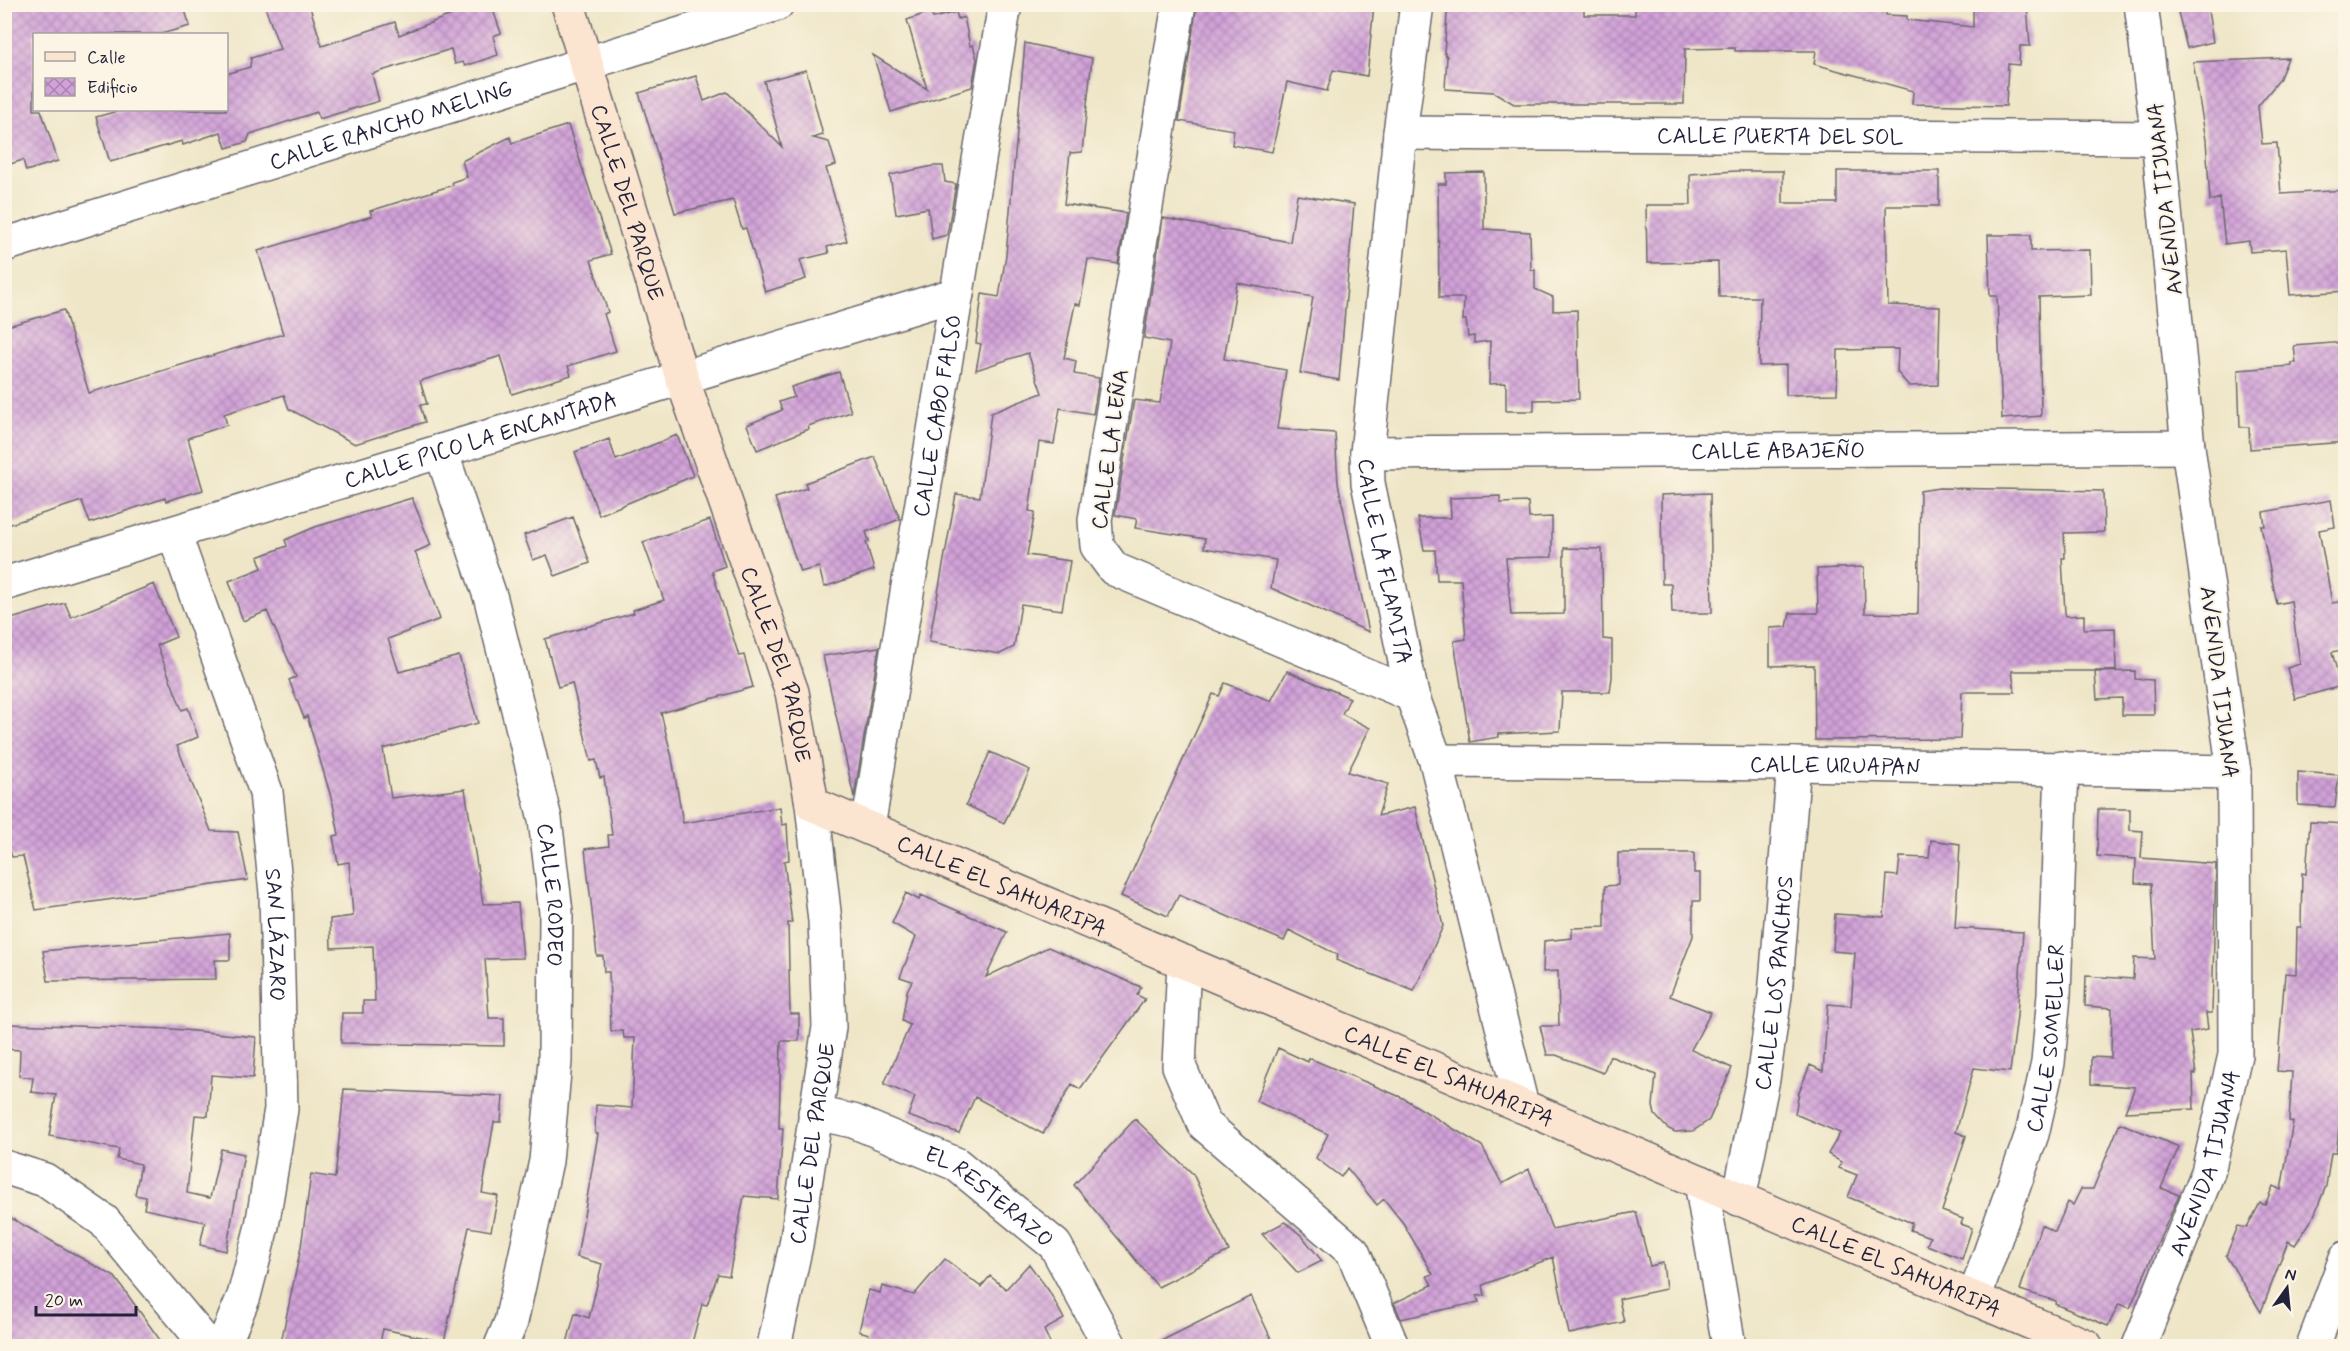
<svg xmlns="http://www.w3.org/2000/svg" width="2350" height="1351" viewBox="0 0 2350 1351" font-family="Mynerve,sans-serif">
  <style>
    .building { fill: url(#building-cross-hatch) }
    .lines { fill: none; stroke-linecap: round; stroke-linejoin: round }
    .street-casing { stroke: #6a676c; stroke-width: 36 }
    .secondary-casing { stroke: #6a676c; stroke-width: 36 }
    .street { stroke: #fff; stroke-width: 33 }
    .secondary { stroke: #fce5d0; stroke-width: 33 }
    .labels { text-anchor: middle; stroke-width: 4.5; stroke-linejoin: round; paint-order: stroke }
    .street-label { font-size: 22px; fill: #22223b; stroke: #fcf5e5 }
  </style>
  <defs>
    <pattern id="building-cross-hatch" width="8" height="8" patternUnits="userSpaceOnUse" patternTransform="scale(1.5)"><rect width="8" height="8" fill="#d1a1d8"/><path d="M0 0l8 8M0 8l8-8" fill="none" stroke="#a983b0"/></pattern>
  </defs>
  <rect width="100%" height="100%" fill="#fcf5e5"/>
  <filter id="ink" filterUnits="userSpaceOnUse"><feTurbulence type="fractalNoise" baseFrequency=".0167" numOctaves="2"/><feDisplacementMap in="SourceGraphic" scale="12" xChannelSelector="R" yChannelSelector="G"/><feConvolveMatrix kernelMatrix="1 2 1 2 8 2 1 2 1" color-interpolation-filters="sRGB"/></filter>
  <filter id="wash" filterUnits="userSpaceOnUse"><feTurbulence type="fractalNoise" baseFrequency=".008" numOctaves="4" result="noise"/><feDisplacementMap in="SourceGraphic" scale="24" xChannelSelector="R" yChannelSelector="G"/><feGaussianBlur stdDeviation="1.35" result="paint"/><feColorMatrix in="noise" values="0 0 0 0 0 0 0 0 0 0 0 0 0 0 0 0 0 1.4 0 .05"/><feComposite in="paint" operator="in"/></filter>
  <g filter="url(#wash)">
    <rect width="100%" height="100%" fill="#efe6c8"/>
    <g id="blocks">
      <path class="building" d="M21 4H183L190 26 161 34H34V110H41L58 161 26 171 23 160 4 166V10Z
        M264 4H309L322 46 395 22 399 35 451 15 448 4H491L501 33 493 36 498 55 465 66 463 62 455 64 451 49 372 74 379 101 319 119 317 112 250 134 247 142 226 148 221 132 183 145 182 141 110 162 96 117 121 110H226V74L250 67 251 58 280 49Z
        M1197 4H1374L1367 76 1333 70 1327 91 1287 82 1272 152 1232 145 1234 130 1179 121Z
        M1448 4H1584V15H1635V4H1886V15L1907 16V20L1973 27V7L2027 4 2030 46H2020L2019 65 2008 64 2006 106 1912 104 1913 91 1814 64 1816 51H1735V48L1685 49 1684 104H1514L1494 92 1445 89 1447 57 1444 52Z
        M2176 4H2207L2213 42 2187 48Z
        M930 12 933 18 956 12 958 19 964 17 970 46 973 45 977 59 972 87 891 112 873 55 927 89 907 20Z
        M1025 43 1092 58 1082 152 1070 153 1064 204 1126 213 1118 264 1088 259 1080 305 1075 304 1064 358 1076 361 1074 374 1099 378 1093 414 1060 408 1054 444 1039 442 1029 511 1035 512 1027 555 1070 561 1062 610 1021 604 1014 647 1000 654 929 642 956 494 980 497 991 413 1042 393 1028 353 976 370 981 344 976 343 982 294 999 297 1006 255Z
        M2288 58 2279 80 2258 106 2262 144 2277 143 2281 194 2346 190V291L2290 295 2286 249 2250 252 2249 241 2225 244 2220 198 2210 201 2206 140 2193 62Z
        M806 70 823 135 813 138 829 142 836 165 826 168 847 241 827 247 829 253 800 260 806 279 765 292 746 228 742 229 733 200 675 213 639 93 696 76 704 101 727 92 782 147 764 81Z
        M568 125 611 254 591 260 608 312 604 314 616 351 568 366 571 375 512 394 501 356 420 381 427 404 420 405 425 422 355 444 289 409 284 395 224 414 227 425 188 438 203 490 166 501 165 498 90 523 82 501 4 526V398L8 397 4 386V327L64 310 89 393 283 334 258 251 372 216 370 211 453 185 452 182 467 177 462 161 510 137 512 143Z
        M933 166H943L945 182 956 184 947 235 932 239 928 208 896 214 890 175Z
        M1736 171H1783V203H1837V171H1939V206H1886L1888 305 1940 307 1938 385 1909 386 1897 372 1898 349 1838 350 1837 394 1786 395V365L1759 366 1760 297H1719L1718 262 1647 263 1646 205H1691L1690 174Z
        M1484 172V229L1530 232 1531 270H1535V289L1553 297V311L1577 310 1579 399 1534 400V411H1506V383L1489 384 1490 341 1474 343V336L1468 337 1466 320H1463L1464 298H1439L1438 184H1446V173Z
        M1297 195 1354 204 1339 380 1300 373 1313 297 1237 283 1224 359 1286 370 1277 429 1335 433 1338 483 1369 632 1271 588 1276 560 1204 548 1205 539 1135 528 1137 519 1115 515 1134 400 1160 403 1170 343 1144 338 1163 218 1290 242Z
        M1988 235H2031V251L2090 250 2091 295 2039 297 2041 416 2002 419 1997 296H1990Z
        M2346 342V442L2250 449 2249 427H2240L2238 370 2292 366V363H2296L2294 346Z
        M839 372 851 412 808 426 809 429 757 450 747 425 782 410 779 402 794 397 791 387Z
        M677 435 693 476 599 515 575 452 609 439 616 460Z
        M875 457 900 519 866 532 869 541 866 542 874 570 824 587 819 567 800 572 775 498 807 488 805 483Z
        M1939 488 2103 491 2104 532 2064 533 2065 558H2062L2065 613 2066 616 2084 615V629L2115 628 2116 671H2012L2015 692H1962L1960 739 1815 740 1814 665 1770 666V628L1787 627 1790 613H1818L1817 569 1864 567 1865 613 1918 614 1920 491Z
        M1710 493 1712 613H1672L1671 584H1662L1661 495Z
        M1500 496V503L1528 502 1529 518 1552 517V557L1506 558 1511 615 1564 614V548L1602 549 1603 639 1612 640V677L1610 692H1562L1560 731 1498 734 1499 737 1470 742 1454 641 1466 639 1461 580H1437L1435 550H1424L1418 518H1451L1450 498Z
        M412 498 431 545 415 552 440 619 388 639 399 672 459 656 478 723 383 749 391 798 465 789 483 904 518 903 523 958 485 959 489 1018H504V1046L341 1043 342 1013H363V1001H375L373 946 331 948 330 919 353 916 349 862 338 864 333 836 339 835 333 804 307 716 304 718 289 680 296 677 267 611 243 621 229 581 262 568 258 557 287 546 285 540 315 527Z
        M2331 500 2335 527 2319 530 2332 603 2346 601V649L2332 652 2341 686 2295 699 2287 668 2300 664 2291 601 2277 604 2261 526H2265L2263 512Z
        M573 517 590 563 555 576 547 555 533 560 524 535Z
        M710 520 725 566 712 571 739 656 744 655 753 687 661 713 672 758 683 823 780 807 782 825 787 824 789 860 784 861 792 923H788L790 1014H799V1041H781L779 1128H783L778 1199 744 1196 729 1276 718 1274 707 1305 702 1304 691 1347H566L575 1313 589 1318 602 1264 577 1257 598 1134 595 1133 596 1105 632 1108 635 1038H624L623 1031H611L609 972H604L603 956H597L585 849 609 846 608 835H612L604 777 600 778 596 760 591 761 572 683 558 687 545 639 634 613 633 610 664 600 643 542Z
        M154 584 176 637 157 645 182 710 188 708 198 737 177 746 211 831 238 832 248 880 36 910 23 856 12 857 4 833V621L65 603 71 617Z
        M879 647 854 797 823 656Z
        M1287 671 1350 698 1342 714 1370 728 1348 772 1388 784 1378 816 1415 807 1443 926 1414 991 1336 960 1338 955 1289 930 1284 941 1179 895 1168 916 1121 896 1213 694 1219 696 1225 683 1271 701Z
        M2135 671V679L2153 680 2154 715H2122V698L2097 699 2095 672Z
        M990 752 1030 770 1004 823 966 805Z
        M2298 772 2339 775 2335 807 2298 805Z
        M2098 809H2130V830L2143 831 2141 858 2216 864 2212 1013H2206L2208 1029 2190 1032 2196 1074H2193L2194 1109 2125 1112 2135 1087 2091 1084V1057L2111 1058 2112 1008 2085 1006 2086 976 2133 979 2134 958 2155 959 2151 884 2135 883 2136 859 2097 856Z
        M2310 822 2346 824V1130L2339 1129 2336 1153H2331L2326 1186 2313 1218 2295 1245 2288 1241 2261 1312 2226 1256 2238 1226 2247 1228 2260 1203 2265 1205 2273 1186 2281 1190 2293 1122 2289 1121 2292 1072 2277 1071 2285 973 2296 974 2297 927H2301L2302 873 2306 874Z
        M1931 840 1960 844 1955 928 2023 932 2017 1016 2010 1072 1974 1068 1956 1132 1966 1136 1942 1211 1963 1219 1961 1224 1972 1228 1962 1259 1927 1245 1930 1237 1910 1230 1912 1223 1848 1197 1857 1175 1839 1168 1841 1162 1828 1154 1840 1133 1795 1114 1799 1092 1810 1065 1823 1071 1828 1004 1851 1006 1855 953 1833 951 1835 914 1884 917 1887 875 1898 876 1900 857 1929 858Z
        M1618 853H1694V873H1700V901H1693V936L1670 996 1711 1012 1691 1050 1732 1068 1709 1120 1693 1131 1675 1132 1667 1128 1655 1115 1653 1106 1656 1075 1610 1056 1603 1073 1556 1055H1547L1540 1026H1559L1558 971 1543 972 1544 941 1572 938V928L1605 927V886L1618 885Z
        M906 893 919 900 921 895 1007 932 986 977 1048 947 1141 987 1137 995 1145 999 1080 1089 1072 1084 1043 1134 975 1097 959 1133 908 1116 915 1097 884 1084 910 1025 902 1021 907 991 912 981 900 977 916 937 892 923Z
        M230 933V960H215L216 979 48 981 43 951Z
        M8 1024 173 1029 256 1037 253 1078 211 1075 208 1116 195 1115 187 1193 210 1198 221 1149 244 1154 226 1251 200 1245 205 1222 144 1209 146 1197 135 1195 141 1164 117 1159 119 1149 49 1136 56 1095 31 1092 33 1078 19 1076 20 1050 6 1049Z
        M1278 1048 1308 1062 1309 1058 1403 1098 1482 1146 1502 1184 1529 1169 1552 1229 1636 1212 1650 1266 1663 1263 1666 1289 1619 1299 1624 1322 1569 1334 1553 1257 1483 1285 1485 1295 1477 1296 1479 1302 1401 1319 1394 1303 1432 1285 1427 1276 1433 1274 1403 1223 1384 1199 1377 1205 1347 1168 1341 1177 1316 1158 1328 1134 1256 1101Z
        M344 1089 503 1096 501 1122H494L482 1193 498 1196 491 1231 469 1227 444 1342 383 1329 379 1347H280L301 1247 311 1174 335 1178Z
        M1135 1119 1193 1174 1229 1251 1158 1287 1074 1185Z
        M2120 1123 2179 1147 2161 1188 2179 1195 2130 1308 2119 1304 2108 1326 2055 1304 2056 1301 2020 1290 2041 1225 2055 1232 2068 1202 2073 1205 2081 1189H2093Z
        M4 1214 115 1277 165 1347H4Z
        M1285 1222 1302 1236 1322 1261 1298 1273 1262 1234Z
        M945 1259 981 1287 990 1276 1006 1289 1029 1264 1049 1291 1064 1319 1044 1330 1052 1347H865L869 1334 859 1331 869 1290 880 1293 882 1286 914 1295Z
        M1251 1296 1275 1347H1149Z"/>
    </g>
  </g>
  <g filter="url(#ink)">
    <use href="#blocks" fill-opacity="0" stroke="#6a676c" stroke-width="1.5"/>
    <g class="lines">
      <g class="street-casing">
        <g id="street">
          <path d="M1179 4 1095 520 1097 546 1114 569 1412 695"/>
          <path id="s1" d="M1417 4 1400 133 1367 453 1368 483 1412 695 1436 761 1522 1106"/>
          <path id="s2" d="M1400 133 2158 138"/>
          <path id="s3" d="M4 245 777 4"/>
          <path id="s4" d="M441 451 491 599 545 819 556 912 555 1061 546 1161 511 1322 501 1346"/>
          <path id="s5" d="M1367 453 2188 447"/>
          <path id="s6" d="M174 533 266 792 276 893 281 1109 262 1226 244 1296 223 1346"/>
          <path id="s7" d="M4 584 957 294"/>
          <path id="s8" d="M1436 761 1794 764 2234 772"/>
          <path id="s9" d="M868 827 1005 4"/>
          <path d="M1184 962 1179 1066 1204 1124 1353 1252 1392 1346"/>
          <path id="s10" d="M815 1113 853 1121 956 1164 1055 1245 1110 1346"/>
          <path d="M4 1167 45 1180 104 1221 208 1346"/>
          <path d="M1701 1182 1729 1346"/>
          <path id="s11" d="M1739 1199 1763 1079 1775 995 1794 764"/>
          <path id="s12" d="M1974 1299 2032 1134 2048 1063 2054 995 2062 768"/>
          <path id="s13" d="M774 1346 796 1245 829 1027 825 921 812 804"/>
          <path id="s14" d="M2139 1346 2208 1172 2235 1055 2234 772 2188 447 2158 138 2141 4"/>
          <path d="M2313 1346 2346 1258"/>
        </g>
      </g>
      <g class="secondary-casing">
        <g id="secondary">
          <path id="s15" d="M568 4 682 378 792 692 812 804 2086 1346"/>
        </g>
      </g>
      <use href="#street" class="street"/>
      <use href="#secondary" class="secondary"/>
    </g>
  </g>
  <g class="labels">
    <g class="street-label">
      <text dy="8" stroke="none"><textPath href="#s3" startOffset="405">CALLE RANCHO MELING</textPath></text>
      <text dy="8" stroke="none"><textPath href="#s2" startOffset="380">CALLE PUERTA DEL SOL</textPath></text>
      <text transform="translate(2164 199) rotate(-96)" y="8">AVENIDA TIJUANA</text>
      <text dy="8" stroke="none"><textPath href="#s15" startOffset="207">CALLE DEL PARQUE</textPath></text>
      <text dy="8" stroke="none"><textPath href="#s9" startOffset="417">CALLE CABO FALSO</textPath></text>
      <text dy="8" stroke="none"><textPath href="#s7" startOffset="498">CALLE PICO LA ENCANTADA</textPath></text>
      <text transform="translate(1109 449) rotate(-82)" y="8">CALLE LA LEÑA</text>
      <text dy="8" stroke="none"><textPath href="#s5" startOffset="411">CALLE ABAJEÑO</textPath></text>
      <text dy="8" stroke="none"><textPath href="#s1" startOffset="562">CALLE LA FLAMITA</textPath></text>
      <text dy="8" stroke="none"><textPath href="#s15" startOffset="693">CALLE DEL PARQUE</textPath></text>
      <text transform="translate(2220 682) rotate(83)" y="8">AVENIDA TIJUANA</text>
      <text dy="8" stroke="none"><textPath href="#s8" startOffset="399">CALLE URUAPAN</textPath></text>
      <text dy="8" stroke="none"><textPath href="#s15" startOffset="1044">CALLE EL SAHUARIPA</textPath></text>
      <text dy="8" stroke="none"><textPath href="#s4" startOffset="459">CALLE RODEO</textPath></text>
      <text dy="8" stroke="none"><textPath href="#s6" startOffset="418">SAN LÁZARO</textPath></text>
      <text dy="8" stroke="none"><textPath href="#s11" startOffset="219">CALLE LOS PANCHOS</textPath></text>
      <text dy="8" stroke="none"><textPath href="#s12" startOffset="272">CALLE SOMELLER</textPath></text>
      <text dy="8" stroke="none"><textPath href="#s15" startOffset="1530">CALLE EL SAHUARIPA</textPath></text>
      <text dy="8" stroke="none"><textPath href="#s13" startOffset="206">CALLE DEL PARQUE</textPath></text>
      <text dy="8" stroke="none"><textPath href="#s14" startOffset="195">AVENIDA TIJUANA</textPath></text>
      <text dy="8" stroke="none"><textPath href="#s10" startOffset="196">EL RESTERAZO</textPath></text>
      <text dy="8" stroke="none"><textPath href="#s15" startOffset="2016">CALLE EL SAHUARIPA</textPath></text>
    </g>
  </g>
  <rect width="2350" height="1351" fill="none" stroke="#fcf5e5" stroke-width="24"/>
  <rect x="33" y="33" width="195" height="78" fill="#fcf5e5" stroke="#a5a1a1" stroke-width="1.5"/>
  <rect x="45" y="52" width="30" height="9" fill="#fce5d0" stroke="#a5a1a1" stroke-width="1.5"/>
  <text x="87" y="63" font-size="18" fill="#22223b">Calle</text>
  <rect x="45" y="78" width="30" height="18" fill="url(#building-cross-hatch)" stroke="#a5a1a1" stroke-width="1.5"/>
  <text x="87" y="93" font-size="18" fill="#22223b">Edificio</text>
  <g transform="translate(2287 1288) rotate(15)" stroke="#fcf5e5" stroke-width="4.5" paint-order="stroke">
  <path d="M0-4.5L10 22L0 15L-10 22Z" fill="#22223b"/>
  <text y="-9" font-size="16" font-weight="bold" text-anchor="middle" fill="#22223b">N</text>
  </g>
  <path d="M36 1306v9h100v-9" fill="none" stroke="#22223b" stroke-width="3"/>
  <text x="45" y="1306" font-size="18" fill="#22223b" stroke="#fcf5e5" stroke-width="4.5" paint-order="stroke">20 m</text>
</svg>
